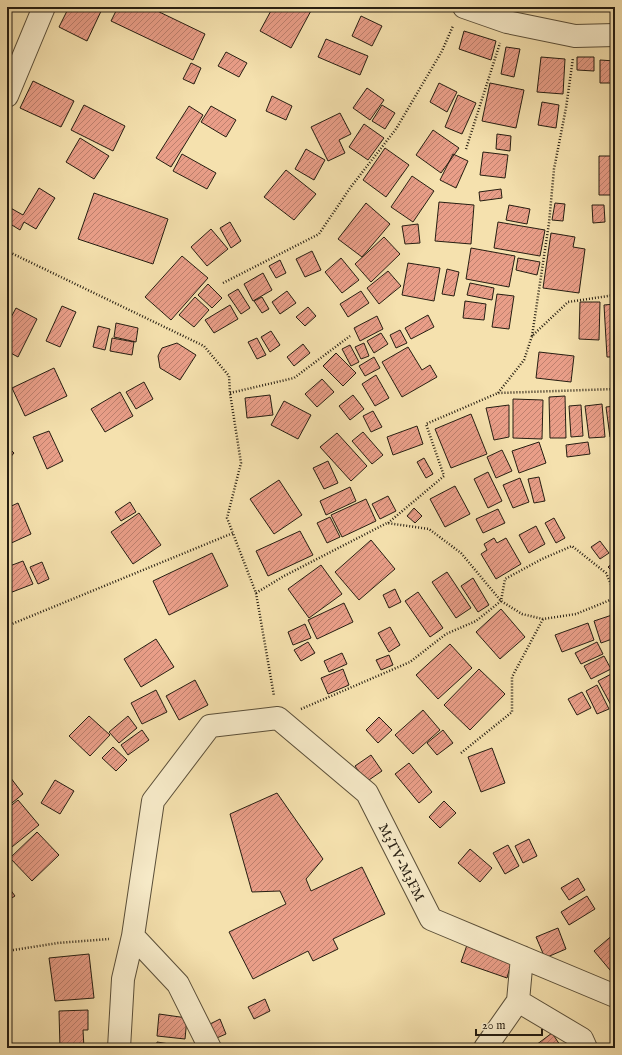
<svg xmlns="http://www.w3.org/2000/svg" width="622" height="1055" viewBox="0 0 622 1055" font-family="'IM FELL English',serif">
  <style>
    .building { fill: url(#building-hatch); stroke: #261e12 }
    .lines { fill: none; stroke-linecap: round; stroke-linejoin: round }
    .minor-casing { stroke: #5a4f39; stroke-width: 24 }
    .path { stroke: #261e12; stroke-width: 2.5; stroke-dasharray: 1 2; stroke-linecap: butt }
    .minor { stroke: #f8ecca; stroke-width: 22 }
    .labels { text-anchor: middle; stroke-width: 4; stroke-linejoin: round; paint-order: stroke }
    .street-label { font-size: 14px; fill: #261e12; stroke: #f8ecca }
  </style>
  <defs>
    <pattern id="building-hatch" width="6" height="6" patternUnits="userSpaceOnUse"><rect width="6" height="6" fill="#e99e88"/><path d="M-1 1l2-2M0 6l6-6M5 7l2-2" fill="none" stroke="#bd806e"/></pattern>
  </defs>
  <rect width="100%" height="100%" fill="#f5e1ae"/>
  <filter id="stains"><feTurbulence type="fractalNoise" baseFrequency=".005" numOctaves="4"/><feColorMatrix values="0 0 0 0 .2 0 0 0 0 .09 0 0 0 0 .02 0 0 0 .5 -.17"/></filter>
  <radialGradient id="worn" r=".72"><stop offset=".6" stop-color="#630" stop-opacity="0"/><stop offset="1" stop-color="#630" stop-opacity=".3"/></radialGradient>
  <path class="building" d="M69 7H103L87 41 59 27Z
    M118 7H149L205 34 193 60 111 21Z
    M273 7H313L291 48 260 31Z
    M361 16 382 26 372 46 352 36Z
    M464 31 496 41 491 60 459 49Z
    M326 39 368 56 360 75 318 57Z
    M506 47 520 49 514 77 501 74Z
    M226 52 247 63 239 77 218 66Z
    M541 57 565 59 563 94 537 92Z
    M577 57H594V71L577 70Z
    M600 60 615 61V83H600Z
    M191 63 201 68 194 84 183 79Z
    M33 81 74 101 61 127 20 108Z
    M439 83 457 92 447 112 430 102Z
    M490 83 524 90 516 128 482 121Z
    M367 88 384 100 370 120 353 108Z
    M458 95 476 103 462 134 445 127Z
    M272 96 292 106 286 120 266 111Z
    M542 102 559 105 556 128 538 125Z
    M84 105 125 126 113 151 71 130Z
    M382 105 395 113 385 129 372 121Z
    M189 106 203 115 171 167 156 158Z
    M211 106 236 120 226 137 201 122Z
    M340 113 351 134 339 140 345 153 328 161 311 127Z
    M364 124 384 138 368 160 349 147Z
    M433 130 459 148 441 173 416 155Z
    M497 134 511 136 510 151 496 149Z
    M80 138 109 156 94 179 66 162Z
    M385 148 409 165 386 197 363 180Z
    M306 149 325 160 314 180 295 169Z
    M483 152 508 155 505 178 480 175Z
    M182 154 216 173 207 189 173 171Z
    M453 154 468 161 456 188 440 180Z
    M599 156H615V195H599Z
    M286 170 316 194 294 220 264 197Z
    M412 176 434 191 413 222 391 207Z
    M39 188 55 198 36 229 24 222 20 230 7 222V206L23 215Z
    M501 189 502 198 480 201 479 192Z
    M94 193 168 219 153 264 78 239Z
    M439 202 474 205 471 244 435 241Z
    M366 203 390 224 362 257 338 239Z
    M555 203 565 204 563 221 552 220Z
    M509 205 530 209 527 224 506 220Z
    M592 205H604L605 222 593 223Z
    M230 222 241 241 231 248 220 228Z
    M498 222 545 230 540 256 494 248Z
    M418 224 420 243 405 244 402 226Z
    M211 229 228 249 207 266 191 247Z
    M551 233 575 237 573 247 585 249 579 293 543 288Z
    M384 237 400 254 371 282 355 264Z
    M471 248 515 256 509 287 466 279Z
    M312 251 321 270 305 277 296 259Z
    M182 256 208 278 171 320 145 297Z
    M341 258 359 280 342 293 325 272Z
    M518 258 540 262 537 275 516 270Z
    M280 260 286 273 276 278 269 266Z
    M408 263 440 268 434 301 402 295Z
    M447 269 459 272 454 296 442 294Z
    M388 271 401 286 379 304 367 288Z
    M263 273 272 290 253 301 244 284Z
    M470 283 494 288 492 300 467 295Z
    M208 284 222 298 212 308 198 295Z
    M238 289 250 308 241 314 228 295Z
    M287 291 296 303 280 314 272 302Z
    M361 291 369 303 348 317 340 304Z
    M497 294 514 296 509 329 492 327Z
    M195 297 209 310 194 327 179 315Z
    M262 297 269 309 262 313 254 301Z
    M465 301 486 304 484 320 463 318Z
    M580 302H600L599 340 579 339Z
    M615 304V357H607L604 305Z
    M230 305 238 319 214 333 205 320Z
    M62 306 76 312 60 347 46 341Z
    M308 307 316 316 305 326 296 317Z
    M16 308 37 319 18 357 7 351V325Z
    M428 315 434 327 411 339 405 328Z
    M377 316 383 329 360 341 354 328Z
    M116 323 138 328 136 342 114 337Z
    M98 326 110 329 105 350 93 347Z
    M400 330 407 343 396 348 390 335Z
    M271 331 280 345 270 352 261 337Z
    M381 333 388 344 374 353 367 341Z
    M112 338 134 342 132 355 110 351Z
    M257 338 266 355 257 359 248 342Z
    M177 343 196 355 180 380 160 368 158 356 162 348Z
    M364 343 369 356 361 359 355 347Z
    M303 344 310 353 294 366 287 357Z
    M350 345 359 362 351 366 342 349Z
    M408 347 422 370 430 365 437 377 402 397 382 362Z
    M539 352 574 356 571 382 536 378Z
    M336 353 356 373 343 386 323 366Z
    M374 357 380 368 365 376 359 366Z
    M54 368 67 396 25 416 12 388Z
    M376 375 389 398 375 406 362 384Z
    M322 379 334 392 317 407 305 394Z
    M144 382 153 399 136 409 126 392Z
    M120 392 133 416 105 432 91 409Z
    M270 395 273 415 247 418 245 398Z
    M353 395 364 409 350 420 339 406Z
    M565 396 566 438H550L549 397Z
    M513 399 543 400 542 439 513 438Z
    M284 401 311 415 298 439 271 425Z
    M602 404 605 437 589 438 585 406Z
    M509 405V437L494 440 486 408Z
    M581 405 583 436 571 437 569 406Z
    M615 406V437H610L606 407Z
    M373 411 382 427 371 432 363 416Z
    M471 414 487 454 451 468 435 429Z
    M417 426 423 444 393 455 387 437Z
    M49 431 63 461 47 469 33 437Z
    M363 432 383 455 372 464 352 441Z
    M337 433 367 466 351 481 320 447Z
    M539 442 546 463 519 473 512 451Z
    M588 442 590 454 567 457 566 445Z
    M7 446 14 453 7 461Z
    M502 450 512 471 496 478 487 457Z
    M424 458 433 474 426 478 417 462Z
    M328 461 338 483 324 489 313 468Z
    M488 472 502 501 488 508 474 479Z
    M539 477 545 501 534 503 528 479Z
    M520 478 529 502 513 508 503 485Z
    M279 480 302 515 274 534 250 499Z
    M455 486 470 514 445 527 430 499Z
    M350 487 356 501 326 515 320 501Z
    M388 496 396 511 380 519 372 504Z
    M366 499 376 521 342 537 331 515Z
    M130 502 136 512 121 521 115 512Z
    M18 503 31 534 7 545V508Z
    M414 508 422 516 415 523 407 516Z
    M498 509 505 523 483 533 476 519Z
    M139 513 161 545 133 564 111 532Z
    M330 517 340 537 327 543 317 523Z
    M554 518 565 538 556 543 545 523Z
    M536 526 545 544 529 553 519 535Z
    M300 531 313 555 268 576 256 551Z
    M494 538 497 543 506 538 521 564 496 579 481 554 487 550 484 544Z
    M371 540 395 569 359 600 335 572Z
    M600 541 609 553 600 559 591 547Z
    M212 553 228 586 169 615 153 581Z
    M23 561 33 584 7 594V567Z
    M615 561V574L608 567Z
    M42 562 49 579 38 584 30 567Z
    M321 565 342 594 309 618 288 589Z
    M447 572 471 608 456 618 432 582Z
    M473 578 489 605 478 612 461 586Z
    M395 589 401 602 389 608 383 595Z
    M418 592 443 628 430 637 405 601Z
    M344 603 353 622 317 639 308 620Z
    M501 609 525 637 500 659 476 632Z
    M615 614V638L601 643 594 621Z
    M588 623 594 640 562 652 555 635Z
    M305 624 311 638 293 645 288 632Z
    M390 627 400 645 389 652 378 633Z
    M156 639 174 667 141 687 124 659Z
    M308 642 315 653 301 661 294 650Z
    M597 642 603 654 581 664 575 653Z
    M450 644 472 668 438 699 416 675Z
    M342 653 347 664 329 672 324 661Z
    M389 655 393 665 381 670 376 660Z
    M604 656 611 669 591 679 584 666Z
    M343 669 349 685 328 694 321 678Z
    M479 669 505 694 470 730 444 705Z
    M615 672V706L612 707 598 681Z
    M195 680 208 705 179 720 166 696Z
    M597 685 609 709 597 714 586 691Z
    M156 690 167 712 142 724 131 703Z
    M582 692 591 708 577 715 568 699Z
    M423 710 440 730 413 754 395 735Z
    M89 716 110 735 90 756 69 736Z
    M128 716 137 728 119 743 109 732Z
    M379 717 392 730 378 743 366 730Z
    M142 730 149 740 128 755 121 745Z
    M443 730 453 743 437 755 427 743Z
    M113 747 127 760 116 771 102 758Z
    M492 748 505 783 481 792 468 757Z
    M371 755 382 771 366 782 355 766Z
    M409 763 432 792 419 803 395 774Z
    M7 773 23 794 7 807Z
    M55 780 74 791 60 814 41 803Z
    M277 793 323 859 306 879 311 891 362 867 385 914 333 939 338 949 313 961 308 951 253 979 229 932 286 904 280 891 252 892 230 814Z
    M18 800 39 825 7 851V809Z
    M444 801 456 813 440 828 429 817Z
    M37 832 59 855 32 881 10 858Z
    M529 839 537 856 523 863 515 846Z
    M508 845 519 866 505 874 493 853Z
    M470 849 492 868 480 882 458 863Z
    M578 878 585 890 569 900 561 888Z
    M7 885 15 896 7 901Z
    M587 896 595 909 569 925 561 912Z
    M558 928 566 949 545 958 536 937Z
    M615 933V976L594 951Z
    M467 945 512 960 507 978 461 962Z
    M89 954 94 998 55 1001 49 958Z
    M265 999 270 1011 254 1019 248 1007Z
    M88 1010V1030H83L84 1048H60L59 1011Z
    M159 1014 187 1018 185 1039 157 1036Z
    M220 1019 226 1034 212 1040 206 1026Z
    M552 1033 562 1048H532Z
    M157 1042 182 1046V1048H156Z"/>
  <g class="lines">
    <g class="minor-casing">
      <path id="minor" d="M464 7 507 22 575 36 615 35
        M7 96 44 7
        M133 936 178 984 210 1048
        M518 1001 582 1039 586 1048
        M119 1048 123 979 133 936 153 801 210 726 278 718 367 793 431 919 615 996
        M485 1048 518 1001 522 957"/>
    </g>
    <path class="path" d="M466 149 500 43
      M7 251 204 346 229 376 230 393 241 463 227 518 256 593 274 696
      M223 283 319 234 350 188 396 129 442 51 453 26
      M532 336 549 223 554 169 566 108 573 58
      M230 393 294 378 350 336
      M498 393 524 360 532 336 568 302 615 295
      M388 523 444 476 426 424 498 393 615 389
      M256 593 284 576 387 523 429 529 461 553 501 601 522 614 543 619 576 614 615 598
      M7 626 233 533
      M301 709 410 662 446 634 476 621 501 601 505 579 542 559 572 546 606 573 615 593
      M461 753 512 712V677L543 619
      M7 951 58 943 109 939"/>
    <use href="#minor" class="minor"/>
  </g>
  <g class="labels">
    <g class="street-label">
      <text transform="translate(402 862) rotate(63)" y="5">M3TV-M3FM</text>
    </g>
  </g>
  <rect width="622" height="1055" fill="none" stroke="#f5e1ae" stroke-width="24"/>
  <rect x="8" y="8" width="606" height="1039" fill="none" stroke="#261e12" stroke-width="2"/>
  <rect x="12" y="12" width="598" height="1031" fill="none" stroke="#261e12"/>
  <path d="M476 1029v6h66v-6" fill="none" stroke="#261e12" stroke-width="2"/>
  <text x="482" y="1029" font-size="12" fill="#261e12" stroke="#f8ecca" stroke-width="3" paint-order="stroke">20 m</text>
  <rect width="100%" height="100%" filter="url(#stains)"/>
  <rect width="100%" height="100%" fill="url(#worn)"/>
</svg>
